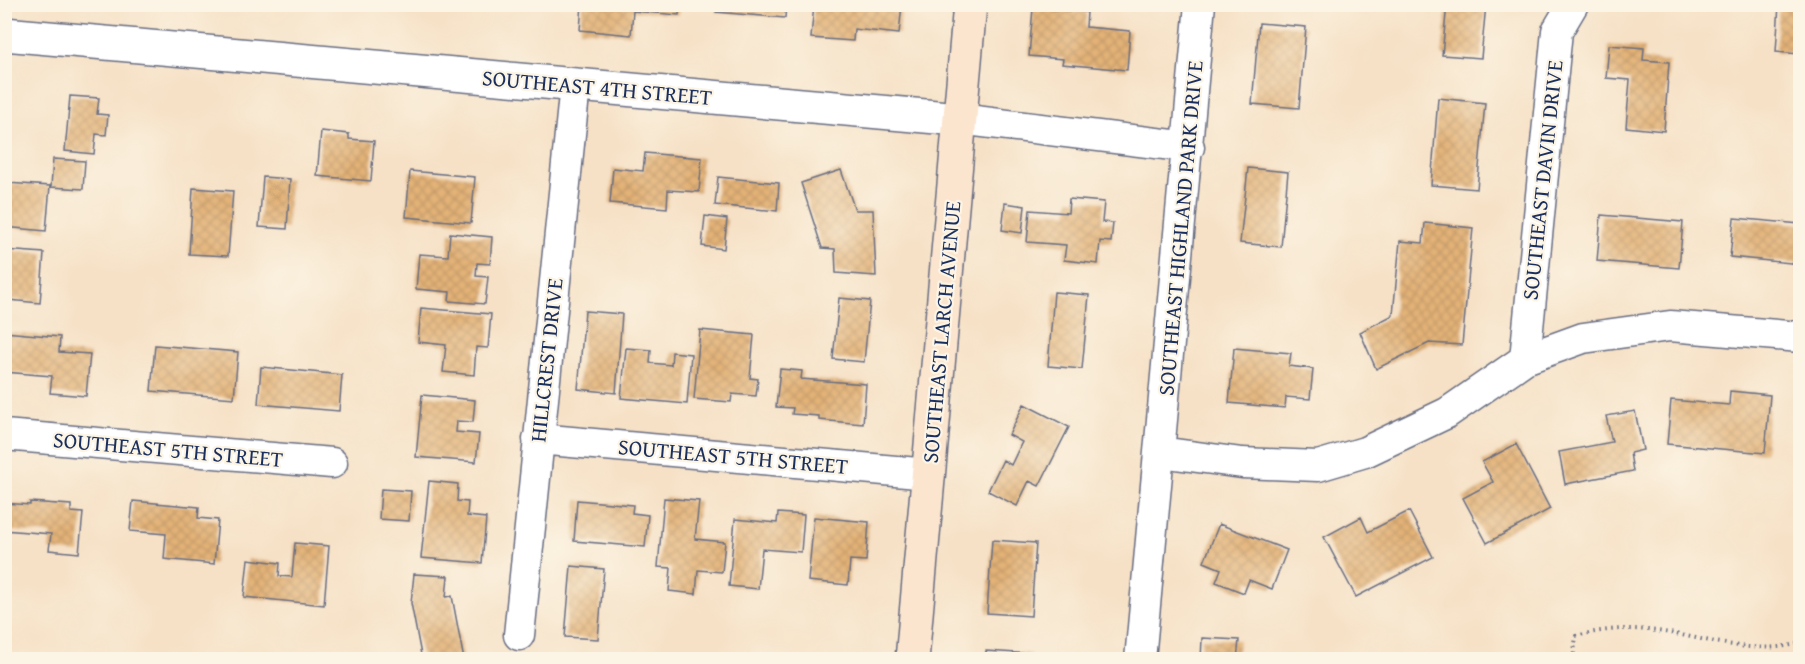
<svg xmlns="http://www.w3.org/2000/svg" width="1805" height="664" viewBox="0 0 1805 664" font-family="'Gentium Book Plus',serif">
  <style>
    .building { fill: url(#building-cross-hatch) }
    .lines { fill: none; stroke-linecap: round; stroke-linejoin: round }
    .minor-casing { stroke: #686d82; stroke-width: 33 }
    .tertiary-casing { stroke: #686d82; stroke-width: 36 }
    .secondary-casing { stroke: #686d82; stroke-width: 36 }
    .path { stroke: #686d82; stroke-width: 4; stroke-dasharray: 1.5 4.5; stroke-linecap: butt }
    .minor { stroke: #fff; stroke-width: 30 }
    .tertiary { stroke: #fff; stroke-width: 33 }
    .secondary { stroke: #fbe5cf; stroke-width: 33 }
    .labels { text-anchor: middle; stroke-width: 4.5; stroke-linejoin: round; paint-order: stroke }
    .street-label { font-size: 22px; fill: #1b2f5e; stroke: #fcf5e5 }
  </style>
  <defs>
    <pattern id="building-cross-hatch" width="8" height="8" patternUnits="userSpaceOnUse" patternTransform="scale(1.5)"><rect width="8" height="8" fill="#e3b277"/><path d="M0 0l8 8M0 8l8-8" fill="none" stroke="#c29969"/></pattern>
  </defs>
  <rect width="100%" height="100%" fill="#fcf5e5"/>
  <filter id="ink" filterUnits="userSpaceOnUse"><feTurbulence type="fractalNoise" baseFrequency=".0167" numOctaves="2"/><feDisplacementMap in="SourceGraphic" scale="12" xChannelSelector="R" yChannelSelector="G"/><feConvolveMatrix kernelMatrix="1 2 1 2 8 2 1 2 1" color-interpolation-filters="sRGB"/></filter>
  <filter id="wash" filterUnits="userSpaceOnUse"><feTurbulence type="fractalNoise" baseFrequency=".008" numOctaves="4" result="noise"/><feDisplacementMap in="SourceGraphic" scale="24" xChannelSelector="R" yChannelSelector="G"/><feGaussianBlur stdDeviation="1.35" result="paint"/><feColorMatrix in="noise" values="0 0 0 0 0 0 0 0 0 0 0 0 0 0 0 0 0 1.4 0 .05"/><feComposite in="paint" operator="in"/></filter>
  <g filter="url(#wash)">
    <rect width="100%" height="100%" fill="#f6e1c6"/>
    <g id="blocks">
      <path class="building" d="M582 4H680L679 15 633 11 631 35 580 30Z
        M717 4H786L785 18 716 12Z
        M814 4H902L899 34 854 29 853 41 811 38Z
        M1447 4H1486L1481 58 1442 55Z
        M1779 4 1800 5V54L1776 52Z
        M1033 8 1087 12 1086 27 1130 31 1127 70 1062 64 1063 59 1029 56Z
        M1259 23 1306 27 1299 108 1252 104Z
        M1609 45 1644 48 1643 60 1669 62 1664 131 1626 127 1630 80 1606 78Z
        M70 96 99 98 97 114 108 115 106 135 96 134 94 154 65 151Z
        M1438 98 1485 103 1477 189 1431 185Z
        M321 131 349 134V139L374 141 371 181 317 176Z
        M645 153 702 158 699 192 668 190 667 208 610 203 613 168 643 171Z
        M53 159 85 161 83 189 51 187Z
        M1248 168 1288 172 1281 247 1240 243Z
        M841 170 855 210H873L876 276 836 273 835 249 822 248 801 183Z
        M410 171 475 177 471 223 406 217Z
        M263 177 290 179 287 229 259 227Z
        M718 177 779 183 777 211 715 205Z
        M7 183 50 186 46 231 4 227Z
        M193 188 233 191 228 256 189 254Z
        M1069 199 1104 202 1102 222 1113 223 1111 242 1100 241 1098 264 1064 260 1066 245 1027 242 1030 210 1068 213Z
        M1005 203 1025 206 1022 233 1002 230Z
        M1601 215 1683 222 1679 268 1597 261Z
        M705 216 727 219 724 249 702 246Z
        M1734 218 1800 224V264L1730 257Z
        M1425 223 1473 228 1462 345 1429 343 1376 369 1360 332 1393 315 1400 241 1423 243Z
        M450 233 492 237 490 264 477 263 476 276 488 277 485 304 449 301 450 292 416 289 419 254 448 256Z
        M4 250 44 253 40 303 8 300 10 280 4 279Z
        M1054 292 1089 295 1082 369 1048 366Z
        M839 298 870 301 864 362 833 359Z
        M421 308 491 314 488 348 476 347 474 375 443 372 446 345 418 342Z
        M585 311 622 314 616 393 578 389Z
        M700 330 754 335 750 378 758 379 756 396 732 394 731 402 694 399Z
        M4 332 60 337 59 352 90 354 86 396 50 393 52 376 4 372Z
        M155 345 238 352 234 398 151 391Z
        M626 348 651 350 650 363 671 365 672 352 691 354 687 404 621 398Z
        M1234 348 1291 353 1289 366 1313 369 1310 399 1286 397 1285 408 1229 403Z
        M261 367 342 375 339 411 258 404Z
        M780 369 802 371 801 379 866 384 863 424 819 420V416L792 414 793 408 776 407Z
        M1730 391 1770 395 1765 453 1667 444 1671 400 1729 405Z
        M422 395 475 400 473 422 457 421 456 432 479 434 476 462 416 457Z
        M1024 404 1069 427 1039 486 1029 481 1017 506 988 491 1003 460 1011 465 1022 442 1009 435Z
        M1635 411 1643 450 1630 453 1633 471 1565 484 1559 452 1612 442 1606 416Z
        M1516 444 1550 509 1487 543 1463 498 1493 482 1482 462Z
        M429 481 458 484 457 501 468 502 467 516 486 518 482 563 421 558Z
        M381 489 411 491 409 521 379 519Z
        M664 498 699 501 695 539 725 542 722 572 698 570 696 594 669 591 671 568 658 567Z
        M577 500 633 505 632 513 648 515 645 547 574 541Z
        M133 501 199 507 198 518 218 520 214 564 164 559 166 534 130 531Z
        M30 502 71 505V512L83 513 79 553 49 550 51 534 4 530V503L30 505Z
        M1409 511 1433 557 1356 597 1324 537 1361 517 1368 532Z
        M778 513 804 515 801 552 762 549 758 589 729 586 735 519 777 523Z
        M814 517 869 522 866 561 850 560 848 585 808 581Z
        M1219 524 1287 550 1272 589 1249 580 1244 593 1216 582 1221 569 1204 562Z
        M992 540 1036 543 1031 616 987 613Z
        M295 543 329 546 324 605 244 597 248 559 280 563 279 576 292 577Z
        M571 566 604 569 598 639 565 637Z
        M414 574 448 576 446 597 452 596 464 660H422L411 603Z
        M1202 638 1239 640 1237 660H1201Z
        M986 651 1032 654V660H985Z"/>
    </g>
  </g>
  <g filter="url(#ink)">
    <use href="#blocks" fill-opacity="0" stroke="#686d82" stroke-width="1.5"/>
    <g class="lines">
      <g class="minor-casing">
        <path id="minor" d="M959 119 1189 147
          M1525 359 1557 31 1573 4
          M4 435 332 463
          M538 439 929 474
          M1160 452 1242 463 1318 466 1365 452 1447 413 1525 359 1583 338 1670 326 1800 337
          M519 635 575 85
          M1140 660 1200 4"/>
      </g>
      <g class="tertiary-casing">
        <path id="tertiary" d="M4 34 959 119"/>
      </g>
      <g class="secondary-casing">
        <path id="secondary" d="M912 660 970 4"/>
      </g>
      <path class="path" d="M1573 660 1576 636C1592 632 1609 629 1626 629 1686 628 1741 659 1800 643"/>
      <use href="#minor" class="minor"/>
      <use href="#tertiary" class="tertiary"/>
      <use href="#secondary" class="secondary"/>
    </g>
  </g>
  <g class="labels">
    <g class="street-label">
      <text transform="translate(597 87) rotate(5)" y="8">SOUTHEAST 4TH STREET</text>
      <text transform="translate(1542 180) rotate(-84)" y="8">SOUTHEAST DAVIN DRIVE</text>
      <text transform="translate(1180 228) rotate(-85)" y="8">SOUTHEAST HIGHLAND PARK DRIVE</text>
      <text transform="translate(941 332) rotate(-85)" y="8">SOUTHEAST LARCH AVENUE</text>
      <text transform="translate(546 360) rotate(-84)" y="8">HILLCREST DRIVE</text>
      <text transform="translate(168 449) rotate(5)" y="8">SOUTHEAST 5TH STREET</text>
      <text transform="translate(733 456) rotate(5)" y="8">SOUTHEAST 5TH STREET</text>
    </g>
  </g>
  <rect width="1805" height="664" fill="none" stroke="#fcf5e5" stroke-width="24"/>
</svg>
